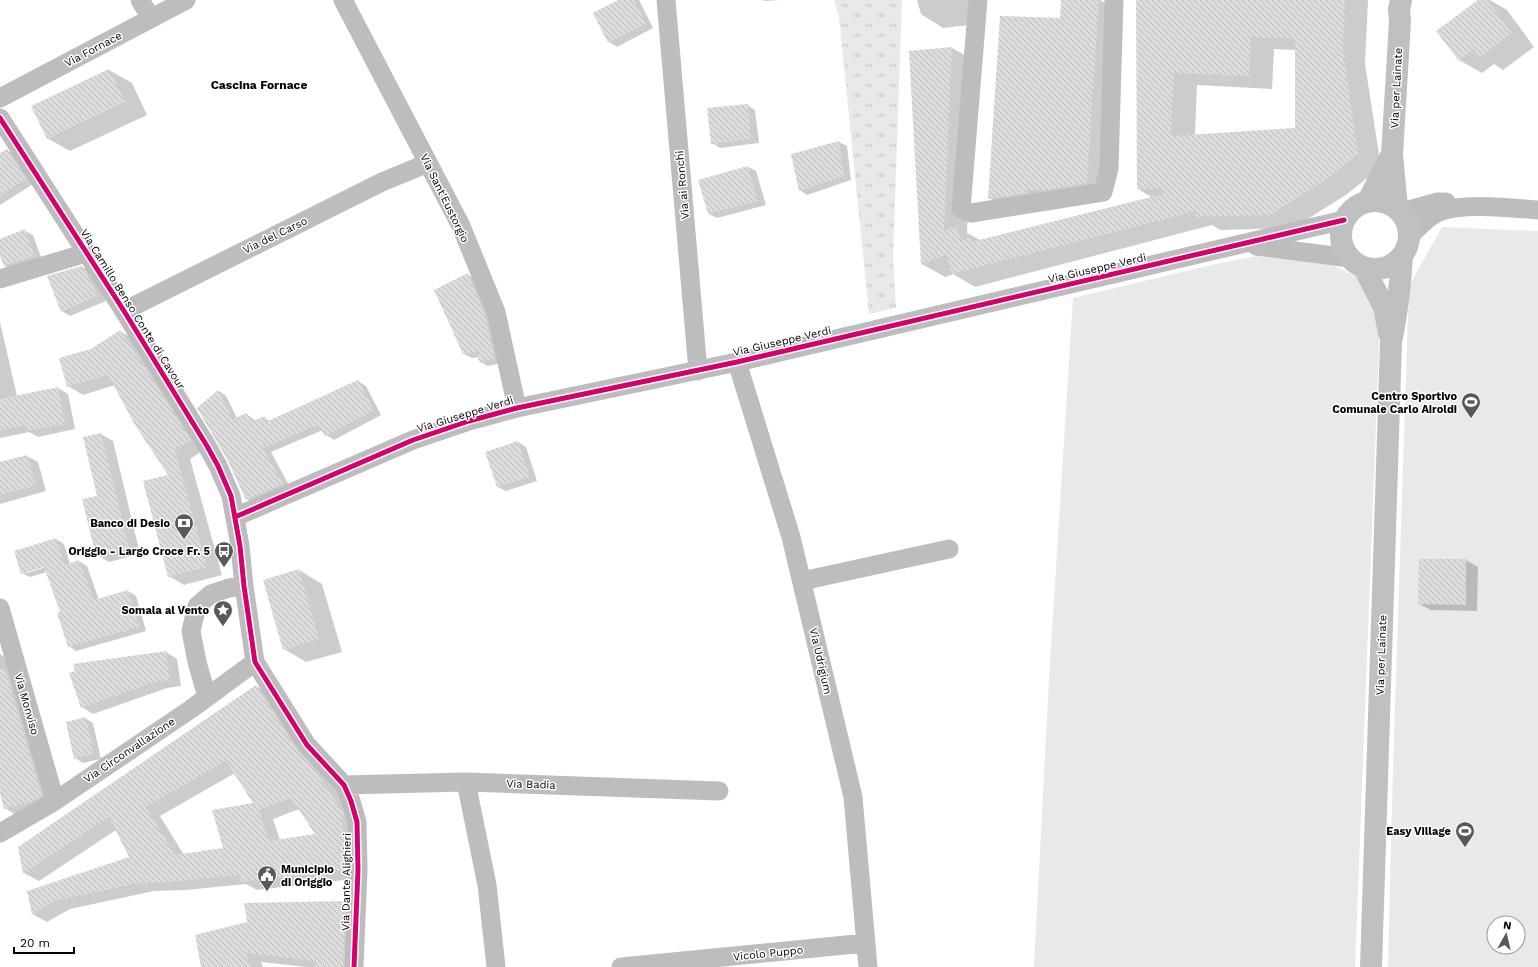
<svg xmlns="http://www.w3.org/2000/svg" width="1538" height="967" viewBox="0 0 1538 967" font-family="'Work Sans',sans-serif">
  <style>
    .green { fill: #e9e9e9; fill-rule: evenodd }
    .park { fill: url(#park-tufts) }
    .shadow { fill: #0003; fill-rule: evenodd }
    .building { fill: url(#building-back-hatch); fill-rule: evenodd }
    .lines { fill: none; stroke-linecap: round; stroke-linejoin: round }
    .street { stroke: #bdbdbd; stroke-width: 19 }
    .secondary { stroke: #c0c0c0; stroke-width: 22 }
    .cycleway-casing { stroke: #fff; stroke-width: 8 }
    .cycleway { stroke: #d6006c; stroke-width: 5 }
    .labels { text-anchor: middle; stroke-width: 3; stroke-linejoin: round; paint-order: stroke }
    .street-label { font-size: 11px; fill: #000; stroke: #fff }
    .poi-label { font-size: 11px; font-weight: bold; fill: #000; stroke: #fff; text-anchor: end }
    .neighbourhood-label { font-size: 12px; font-weight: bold; fill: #000; stroke: #fff }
  </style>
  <defs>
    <pattern id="park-tufts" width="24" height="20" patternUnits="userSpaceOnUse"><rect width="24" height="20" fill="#e9e9e9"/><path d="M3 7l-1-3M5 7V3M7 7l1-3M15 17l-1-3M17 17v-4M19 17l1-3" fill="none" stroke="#c6c6c6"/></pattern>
    <pattern id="building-back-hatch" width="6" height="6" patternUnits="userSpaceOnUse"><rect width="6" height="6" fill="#dcdcdc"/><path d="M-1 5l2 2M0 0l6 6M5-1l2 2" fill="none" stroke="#bbb"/></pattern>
  </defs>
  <rect width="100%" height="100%" fill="#fff"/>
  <path class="green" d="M1442 227 1538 231V967H1388L1393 767 1409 286ZM1494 923H1518V947H1494Z
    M1257 256 1328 263 1357 277 1380 321 1355 967H1034L1049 679 1073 298 1211 265Z"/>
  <path class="park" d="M834 0H902L893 257 896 308 869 314 839 17Z"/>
  <path class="shadow" d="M621 0H639L653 28 617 47 609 42Z
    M762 0H779L765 1Z
    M917 0H974L979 24 943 28 921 14Z
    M1078 0H1100L1122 13 1110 196 1012 211 989 198 1061 19Z
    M1152 0H1368L1365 64 1381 167 1346 195 1293 228 1220 230 1212 225 975 287 953 274 945 277 922 264 910 52 952 48 975 61 967 233 980 240 1153 198 1138 189ZM1274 49 1296 50V129L1195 135 1197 85 1272 89Z
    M1479 0H1490L1507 10 1534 47 1503 70 1494 64 1482 73 1459 60Z
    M109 70 132 83 147 115 70 151 47 138Z
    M747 105 755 110 759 143 720 148 712 143Z
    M839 142 847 146 851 180 807 195 800 190Z
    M7 150 14 154 33 184 0 205V154Z
    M748 167 756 171 766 205 717 218 709 214 700 180Z
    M25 231 33 235 42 260 13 270 5 266 0 255V240Z
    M82 267 90 271 106 301 70 316 62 311Z
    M468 275 476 279 502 363 488 366 480 362V357L472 358 464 354Z
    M0 322 17 396 58 388 68 394 75 429 38 437 29 432 0 438Z
    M120 331 135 340 205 449 190 459 222 575 184 585 169 576V475L115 385 83 395 68 386 92 350Z
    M358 381 366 386 381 415 334 440 326 435 323 430 271 452 291 489 255 504 247 499 229 460 198 409 219 391 226 396 237 418 246 414 256 421 265 418 270 421Z
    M101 434 113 441 140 554 109 562 97 555Z
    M518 442 526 447 537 481 506 491 498 487Z
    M27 456 38 462 46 491 0 504V463Z
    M56 539 64 544 70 564 79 561 87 566 99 600 128 591 136 596 146 631 76 651 69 646 61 612 47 572 30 577 22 573ZM48 564 49 566 27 573V571Z
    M1466 560 1478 567 1477 611 1431 610 1419 604Z
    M299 570 322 584 342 652 306 662 284 649Z
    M166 652 177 659 181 686 167 688 93 714 82 707Z
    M0 654 9 660 51 801 14 814 5 808 0 789Z
    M256 686 271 694 357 822 361 878 257 890 246 884 186 890 154 891 70 909 47 922 32 914 28 892 130 857 116 830 39 881 24 873ZM235 773 254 804 225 849 184 855 160 816ZM299 809 316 835 280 840 273 819Z
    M85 718 93 723 101 759 83 763 75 758Z
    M345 902 361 912 359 967H307L261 962 263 967H203Z"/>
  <path class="building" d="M618 0H634L646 24 608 43 593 13Z
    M1061 0H1099L1087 183 1047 190H1027V193L988 199 1000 16 1060 18Z
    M1136 0H1345L1343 50 1358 154 1323 182 1270 215 1196 217V211L952 274 946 255 921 265 909 51 952 47 944 231 957 226 961 241 971 237V242L1163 194 1162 189H1137ZM1251 37 1295 39V128L1171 136 1174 73 1249 76Z
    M1478 0H1487L1512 33 1480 58 1474 49 1459 61 1436 31Z
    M109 69 125 102 47 139 31 106Z
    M748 104 751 139 711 144 707 108Z
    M839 141 844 176 799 191 791 154Z
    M7 149 26 179 0 196V153Z
    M748 166 758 201 708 214 698 180Z
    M25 229 35 256 4 266 0 256V239Z
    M82 266 98 296 61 312 47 276Z
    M468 273 485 315 495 359 479 362 478 352 463 354 434 290Z
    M120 330 151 377 191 440 175 450 207 567 168 577 143 481 168 475 135 425 108 375 67 387 59 358 91 349Z
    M358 380 374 410 325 436 318 425 263 448 283 484 246 500 228 461 197 408 218 390 233 419 246 413 253 421 265 416 266 422Z
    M58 387 65 424 26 431 25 425 0 431V399Z
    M101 433 129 548 96 556 82 499 97 496 83 437Z
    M518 441 530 477 497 487 485 452Z
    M27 455 36 485 0 495V462Z
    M56 538 65 565 79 560 94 600 128 590 139 627 68 647 57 613 60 612 44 567 21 574 14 551Z
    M1419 559H1466V605L1418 604Z
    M299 569 319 639 283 650 263 580Z
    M166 651 170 680 155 682 81 708 69 673 75 671 73 664Z
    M0 669H5L42 796 31 802 4 809 0 793Z
    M256 685 298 751 315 770 343 812 345 819H342L346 870 241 882 240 875 171 882 139 883 55 901 32 914 27 891 129 857 109 817 23 874 18 847ZM226 761 253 803 212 810 223 848 175 855 146 807ZM291 798 315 834 269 841 259 810Z
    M86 717 94 754 74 759 66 722Z
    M346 901 343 967H315V961L246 953 250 967H201L195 935 247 922 244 903Z"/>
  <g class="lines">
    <path class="street" d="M140 0 151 18
      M343 0 461 226 496 312 517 408
      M666 0 698 371
      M978 0 961 209 971 213 1103 192 1109 168 1114 0
      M0 98 186 0
      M0 118 124 311 207 446 218 466 231 496 240 546 244 586 255 662 307 745 344 785 351 801 357 822 358 870 354 967
      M1401 212 1438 202H1446
      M1410 236C1419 227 1427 217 1439 212 1462 202 1512 208 1538 210
      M1256 246 1350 258
      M0 279 86 253
      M124 311 382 182 428 163
      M737 362 791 537 853 797 868 967
      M235 517 413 440 469 421 517 408 737 362 1344 220
      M802 581 949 549
      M0 608 55 801
      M207 697 197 662 191 631 197 606 211 594 229 588 244 586
      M466 782 487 885 496 967
      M344 785 466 782 719 791
      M0 833 55 801 191 709 255 662
      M621 967 866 943"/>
    <path class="secondary" d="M1341 235a34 34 0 1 1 68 0a34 34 0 1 1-68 0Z
      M1368 201 1392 154
      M1397 208 1392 154 1400 22 1399 9 1401 0
      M1364 268 1384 307 1389 333
      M1371 967 1391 342C1397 314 1400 286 1402 257"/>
    <g class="cycleway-casing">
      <path id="cycleway" d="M0 118 124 311 207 446 218 466 231 496 240 546 244 586 255 662 307 745 344 785 351 801 357 822 358 870 354 967
        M235 517 413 440 469 421 517 408 737 362 1344 220"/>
    </g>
    <use href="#cycleway" class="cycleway"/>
  </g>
  <defs>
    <g id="stadium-pin" transform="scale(1)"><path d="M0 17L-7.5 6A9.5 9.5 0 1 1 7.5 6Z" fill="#595959" stroke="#fff"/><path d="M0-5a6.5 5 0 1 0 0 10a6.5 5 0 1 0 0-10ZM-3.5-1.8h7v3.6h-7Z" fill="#fff"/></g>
    <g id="bank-pin" transform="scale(1)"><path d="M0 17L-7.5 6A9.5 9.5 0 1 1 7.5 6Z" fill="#595959" stroke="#fff"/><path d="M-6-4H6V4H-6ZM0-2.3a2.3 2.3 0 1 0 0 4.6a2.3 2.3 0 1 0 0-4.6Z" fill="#fff"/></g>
    <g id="bus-pin" transform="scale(1)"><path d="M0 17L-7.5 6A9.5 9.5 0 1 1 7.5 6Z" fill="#595959" stroke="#fff"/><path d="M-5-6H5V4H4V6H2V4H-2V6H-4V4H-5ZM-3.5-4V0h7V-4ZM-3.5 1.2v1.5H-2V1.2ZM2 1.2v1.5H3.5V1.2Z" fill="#fff"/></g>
    <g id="sight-pin" transform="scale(1)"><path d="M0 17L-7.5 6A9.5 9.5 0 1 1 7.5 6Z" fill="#595959" stroke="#fff"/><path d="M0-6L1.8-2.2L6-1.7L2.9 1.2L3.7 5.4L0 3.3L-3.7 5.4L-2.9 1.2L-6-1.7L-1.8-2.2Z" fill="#fff"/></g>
    <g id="civic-pin" transform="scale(1)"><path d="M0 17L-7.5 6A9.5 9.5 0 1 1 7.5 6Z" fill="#595959" stroke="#fff"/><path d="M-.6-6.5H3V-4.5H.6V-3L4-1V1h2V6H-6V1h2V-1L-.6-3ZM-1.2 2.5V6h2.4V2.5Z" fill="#fff"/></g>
  </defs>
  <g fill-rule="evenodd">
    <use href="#stadium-pin" x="1471" y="402"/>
    <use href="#bank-pin" x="184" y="523"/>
    <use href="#bus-pin" x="224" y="551"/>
    <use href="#sight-pin" x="223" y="610"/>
    <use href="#stadium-pin" x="1465" y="831"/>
    <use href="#civic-pin" x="267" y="875"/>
  </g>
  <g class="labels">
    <g class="street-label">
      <text transform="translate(93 49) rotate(-28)" y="4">Via Fornace</text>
      <text transform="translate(1396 88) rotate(-87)" y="4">Via per Lainate</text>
      <text transform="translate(682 185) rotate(-95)" y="4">Via ai Ronchi</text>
      <text transform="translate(445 198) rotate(64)" y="4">Via Sant'Eustorgio</text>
      <text transform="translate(275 235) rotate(-26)" y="4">Via del Carso</text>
      <text transform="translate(1097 268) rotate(-13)" y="4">Via Giuseppe Verdi</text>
      <text transform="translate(133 309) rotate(58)" y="4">Via Camillo Benso Conte di Cavour</text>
      <text transform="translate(782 341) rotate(-13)" y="4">Via Giuseppe Verdi</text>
      <text transform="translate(465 414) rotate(-17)" y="4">Via Giuseppe Verdi</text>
      <text transform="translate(1381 655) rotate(-88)" y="4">Via per Lainate</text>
      <text transform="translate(821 661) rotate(77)" y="4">Via Udrigium</text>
      <text transform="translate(27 704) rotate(74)" y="4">Via Monviso</text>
      <text transform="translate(129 750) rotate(-34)" y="4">Via Circonvallazione</text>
      <text transform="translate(531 784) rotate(2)" y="4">Via Badia</text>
      <text transform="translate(346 882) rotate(-89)" y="4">Via Dante Alighieri</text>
      <text transform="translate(768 953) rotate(-6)" y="4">Vicolo Puppo</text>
    </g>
    <g class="poi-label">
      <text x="1457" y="400">Centro Sportivo<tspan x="1457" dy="13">Comunale Carlo Airoldi</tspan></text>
      <text x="170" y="527">Banco di Desio</text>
      <text x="210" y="555">Origgio - Largo Croce Fr. 5</text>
      <text x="209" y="614">Somala al Vento</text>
      <text x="1451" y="835">Easy Village</text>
      <text x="281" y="873" text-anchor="start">Municipio<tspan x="281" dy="13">di Origgio</tspan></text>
    </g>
    <g class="neighbourhood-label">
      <text x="259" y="89">Cascina Fornace</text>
    </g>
  </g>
  <g transform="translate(1506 935) rotate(8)"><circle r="19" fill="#ffffff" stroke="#999999"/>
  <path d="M0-3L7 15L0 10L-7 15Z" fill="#595959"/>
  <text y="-6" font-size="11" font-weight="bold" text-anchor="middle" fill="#000000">N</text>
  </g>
  <path d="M14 947v6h60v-6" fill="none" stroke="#000000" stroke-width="2"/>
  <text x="20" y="947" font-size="12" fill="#000000" stroke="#ffffff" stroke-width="3" paint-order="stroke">20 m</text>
</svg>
